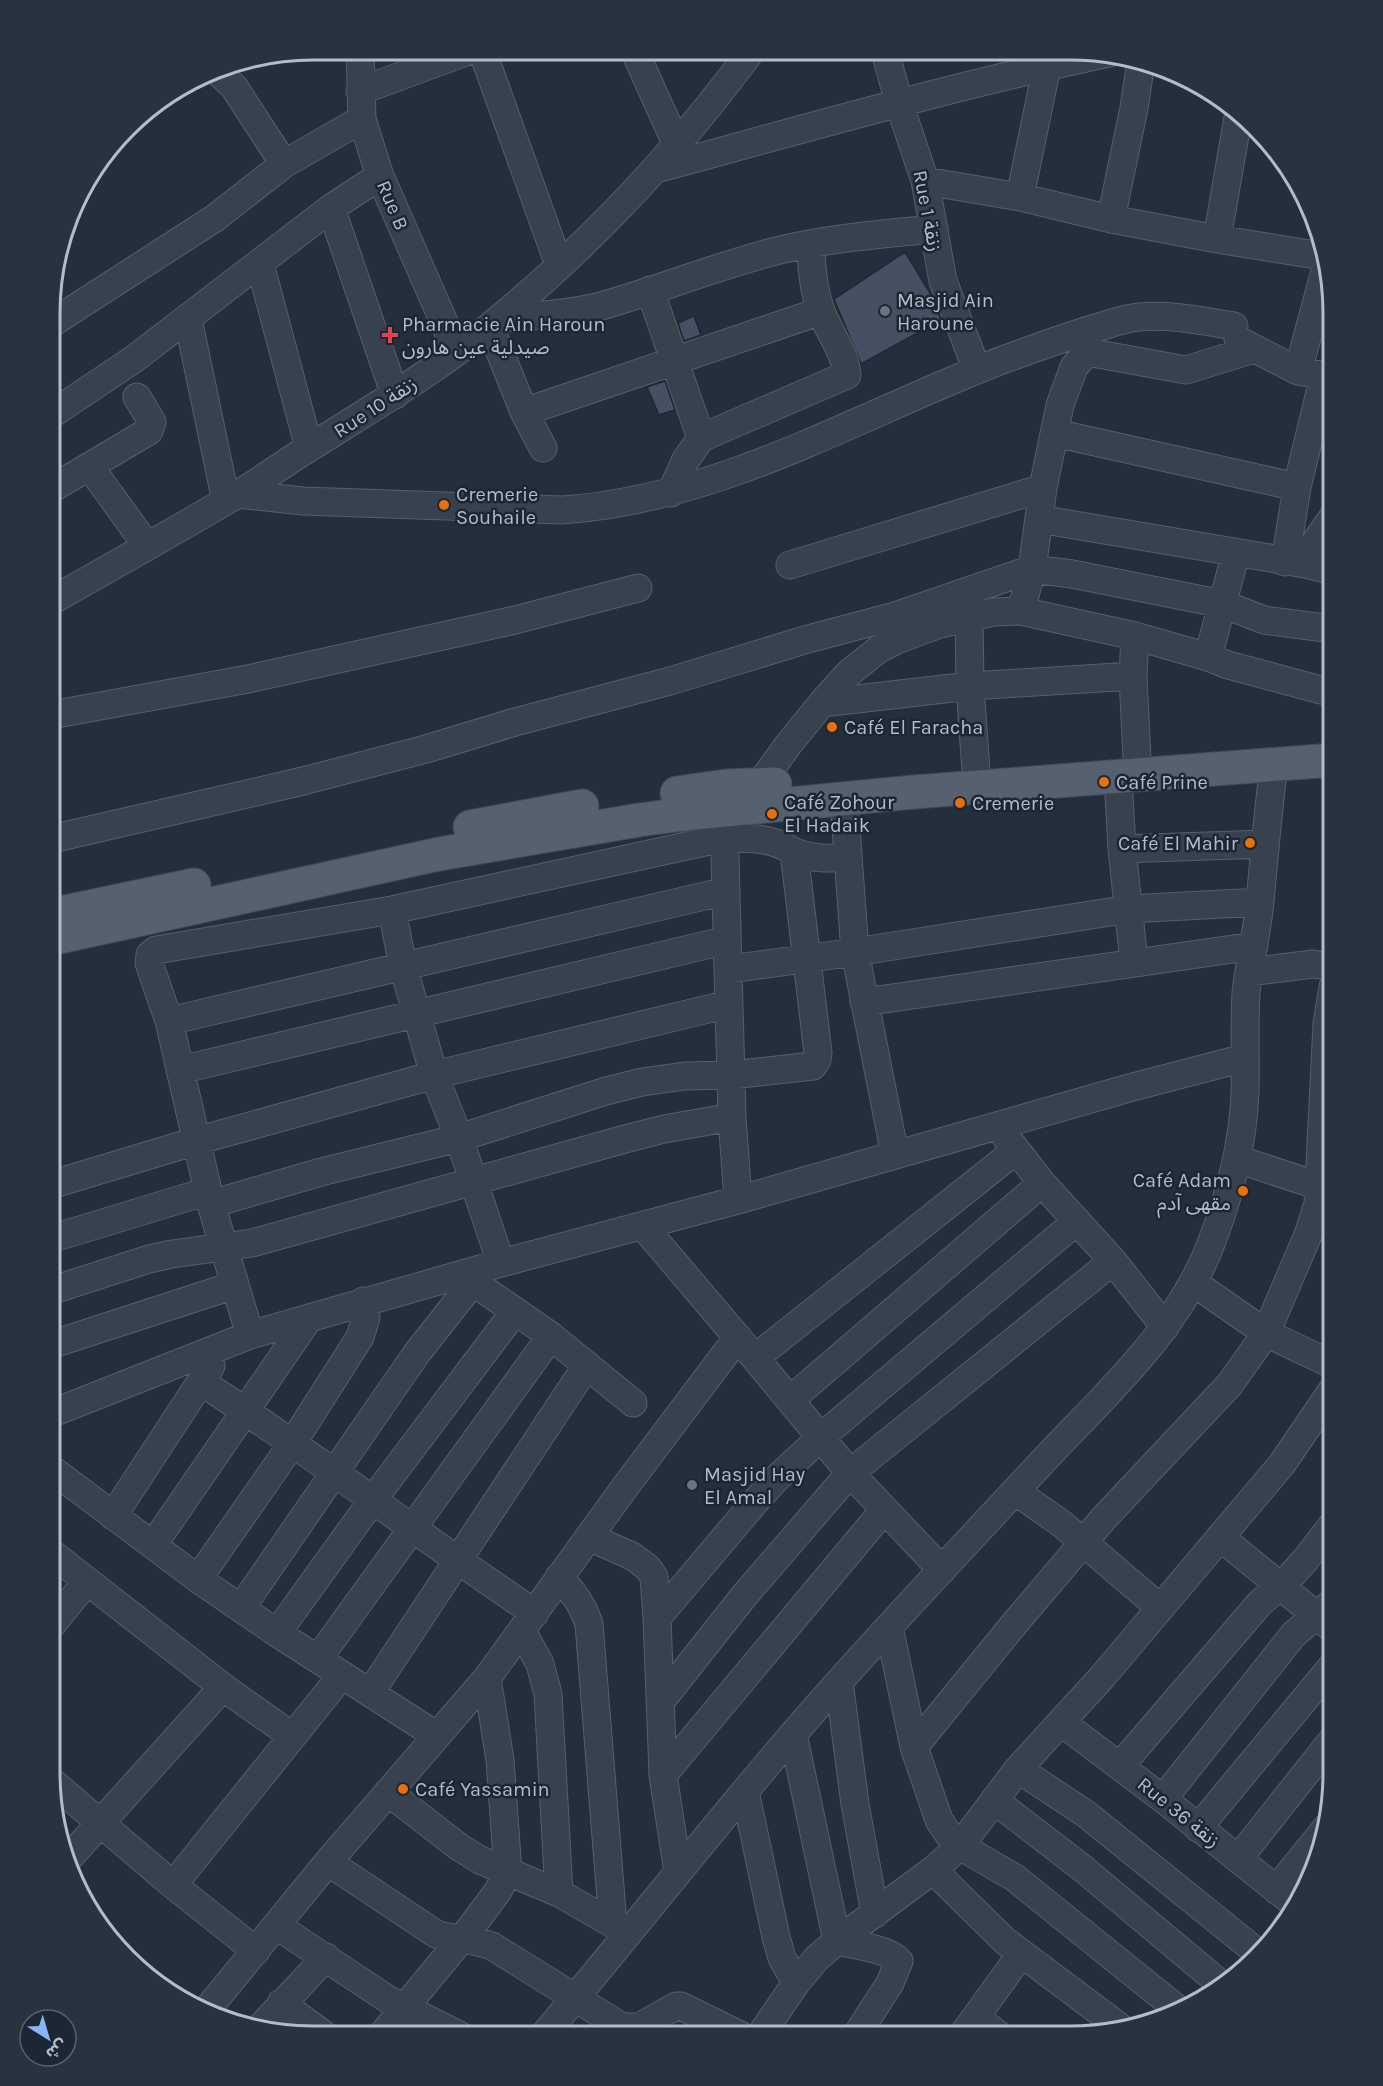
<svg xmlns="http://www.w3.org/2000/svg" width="1383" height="2086" viewBox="0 0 1383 2086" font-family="Karla,'Noto Sans Arabic',sans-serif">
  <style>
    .building { fill: #455162; stroke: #1f2835; stroke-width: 1.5 }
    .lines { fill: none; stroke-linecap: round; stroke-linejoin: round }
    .minor-casing { stroke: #565f6c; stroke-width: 29 }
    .major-casing { stroke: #414a57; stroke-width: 35 }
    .minor { stroke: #38414e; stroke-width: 27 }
    .major { stroke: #56606e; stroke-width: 33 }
    .worship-dot { fill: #6b7280; stroke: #1d2633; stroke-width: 2 }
    .health-dot { fill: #e0444e; stroke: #1d2633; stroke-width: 2 }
    .food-dot { fill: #e8710a; stroke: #1d2633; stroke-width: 2 }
    .labels { text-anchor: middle; stroke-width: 5; stroke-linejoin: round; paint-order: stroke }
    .street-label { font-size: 20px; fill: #b4bcc9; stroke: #1d2633 }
    .poi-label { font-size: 20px; fill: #b4bcc9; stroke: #1d2633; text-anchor: start }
    .rim { fill: none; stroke: #b4bcc9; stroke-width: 3 }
  </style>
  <rect width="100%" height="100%" fill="#242f3e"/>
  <path class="building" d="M905 252 933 298 941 320 861 364 834 299Z
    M694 316 701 335 684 341 678 323Z
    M665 381 675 410 659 415 647 387Z"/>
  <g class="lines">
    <g class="minor-casing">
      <path id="minor" d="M360 50 362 119 380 176 457 352
        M482 50 559 265
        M634 50 676 143
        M885 51 899 103 925 181 943 281 977 370
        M216 70 234 87 284 164
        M360 91 471 50
        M656 169C807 128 957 85 1109 53
        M925 181 1020 197 1111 219 1217 239 1322 256
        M1020 197 1047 66
        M331 208 395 395
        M1111 219 1134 108 1141 61
        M1217 239 1239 112
        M260 264 309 448
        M650 290 701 438
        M501 318C534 316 568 314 601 306 661 289 719 265 780 250 831 238 882 234 934 229
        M188 319 226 501
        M52 323 215 218 284 164 362 119
        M490 327 524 412 543 448
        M1238 340 1298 371 1333 377
        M1298 371 1325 271
        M524 412 821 311
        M52 414 134 359 331 208 380 176
        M1055 433 1297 487
        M90 467 147 546
        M51 489 149 431 152 422 137 397
        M671 493 685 461 701 438 847 375C846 355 830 333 822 314 814 293 811 266 811 244
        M238 494 303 501 562 510C722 499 858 415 1005 359 1036 348 1067 336 1099 327 1112 323 1126 318 1139 317 1170 314 1203 321 1234 326
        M1039 519 1305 564 1333 571
        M1236 553 1208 657 1228 665 1321 690 1333 691
        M1285 562 1297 487 1324 376
        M1305 564 1316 541 1333 517
        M790 565 1043 488
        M51 601C113 566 175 531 236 495 261 481 284 463 309 448 374 407 441 368 500 318 594 240 679 149 751 51
        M1021 611 1032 569 1043 488 1060 405 1074 367 1087 352 1186 370 1254 349
        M969 617 970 686 976 771
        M1135 636 1133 676 1137 759
        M822 703 970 686 1133 676
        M51 715 248 679 515 620 638 588
        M1118 776 1122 849 1134 962
        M754 798 760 784 788 745 822 703 849 673 879 649 897 640 940 624 993 612 1021 611 1135 636 1208 657
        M844 800 855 952 895 1155
        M724 821 732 1117 738 1200
        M51 839 303 781 426 749 515 722 670 681 808 639 895 616 1032 569 1072 574 1223 604 1264 620 1333 629
        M1122 849 1264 844
        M794 852C813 859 828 859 848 857
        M392 910 403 966 434 1075 459 1138 501 1263
        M729 969 855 952 1129 909 1260 902
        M1249 972 1313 964 1333 967
        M864 1002 1254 946
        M169 1021 726 891
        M180 1070 727 940
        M1006 1137 1042 1183 1113 1261 1165 1327
        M1237 1159 1319 1186
        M50 1185 196 1141 434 1075 729 1004
        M211 1204 321 1172 459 1138 606 1091 642 1082 685 1076 732 1075 813 1066 817 1060 818 1053 794 852C772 837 749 838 723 838L392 910 156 950 150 955 149 963 169 1021 211 1204 250 1335
        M643 1226 755 1358 850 1473 942 1570
        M50 1239 208 1191
        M473 1282 551 1336 633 1403
        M1194 1283 1266 1333 1333 1365
        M50 1291 149 1259 172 1254 252 1243 625 1139 664 1129 732 1117
        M50 1345 235 1285
        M755 1358 1015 1151
        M201 1382C315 1455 422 1538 535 1613
        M790 1400 1042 1183
        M50 1414 250 1335 501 1263 738 1200 1129 1088 1244 1058
        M50 1468 198 1579 277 1633 437 1736
        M1015 1491 1062 1524 1160 1608
        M113 1516 211 1366
        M589 1537 632 1556 648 1568 654 1577 657 1618 663 1775 678 1872
        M1220 1537 1333 1629
        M153 1545 309 1318
        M50 1552 223 1687 292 1736
        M559 1577C573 1592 583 1605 589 1624L613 1924 626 1934
        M198 1579 292 1444 360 1337 366 1318 364 1301
        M241 1608 417 1353 473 1282 459 1275
        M657 1618 754 1503 776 1479 821 1437 1077 1221
        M50 1627 87 1581
        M889 1627 914 1747 939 1820 949 1835 960 1846 1015 1878 1180 2011
        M522 1631 540 1664 548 1694 559 1893
        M277 1633 372 1501 515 1311
        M318 1659 551 1336
        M839 1682 855 1804 875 1914
        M370 1693 587 1365
        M661 1701 744 1596 850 1473 1113 1261
        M1061 1722 1163 1799 1296 1905
        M793 1734 837 1941C853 1945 889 1949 899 1961L890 1983 856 2036
        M914 1747 1015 1623 1104 1518 1230 1384 1266 1333 1308 1235 1318 1204 1327 1024 1333 987
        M1120 1766 1260 1603 1289 1578 1306 1559 1333 1524
        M1018 1769 1086 1814 1258 1953
        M663 1775 884 1510
        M51 1781 173 1885 256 1951
        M745 1791 776 1937 782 1958 796 1983
        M388 1792 459 1847 480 1860 559 1893 613 1924
        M1163 1799 1294 1634 1333 1602
        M994 1800 1081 1867 1223 1986
        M1198 1828 1333 1665
        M1238 1859 1333 1739
        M67 1860 223 1687
        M328 1862 436 1934C454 1940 474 1939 492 1946L622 2027H639L676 2006H681L742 2036
        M933 1870 1005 1941 1120 2027
        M173 1885 342 1675
        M1276 1890 1326 1828
        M277 1926 389 2000 459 2035
        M281 2003 323 2034
        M205 2012 328 1862 487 1678 625 1487 738 1337
        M976 2017 1000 2036
        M259 2029 326 1957
        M382 2035 472 1926 498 1891 508 1872 500 1760 487 1678
        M544 2035C643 1918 736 1797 838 1683 906 1607 976 1533 1046 1458 1108 1392 1180 1328 1212 1241 1230 1194 1243 1144 1245 1093 1246 1059 1244 1026 1246 993 1249 963 1257 933 1260 902 1264 857 1268 811 1274 765
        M760 2036 796 1983 817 1958 837 1941 933 1870 960 1846 1018 1769 1103 1676 1282 1464 1333 1389
        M962 2036 1021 1954"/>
    </g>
    <g class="major-casing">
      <path id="major" d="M677 793 726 786 775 784
        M470 827 582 806
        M51 915 194 885
        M51 939 439 854 639 820 684 814 914 792 1333 760"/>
    </g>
    <use href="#minor" class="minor"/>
    <use href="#major" class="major"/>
  </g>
  <g class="worship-dot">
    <circle cx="885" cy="311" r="6"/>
    <circle cx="692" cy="1485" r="6"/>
  </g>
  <path class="health-dot" d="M387 326h6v6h6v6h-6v6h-6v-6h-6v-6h6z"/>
  <g class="food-dot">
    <circle cx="444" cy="505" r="6"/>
    <circle cx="832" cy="727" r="6"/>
    <circle cx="1104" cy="782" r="6"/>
    <circle cx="960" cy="803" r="6"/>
    <circle cx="772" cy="814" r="6"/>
    <circle cx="1250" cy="843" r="6"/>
    <circle cx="1243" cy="1191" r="6"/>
    <circle cx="403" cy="1789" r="6"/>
  </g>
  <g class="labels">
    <g class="street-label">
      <text transform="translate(393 205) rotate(67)" y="7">Rue B</text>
      <text transform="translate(928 211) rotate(79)" y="7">Rue 1 زنقة</text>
      <text transform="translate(375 407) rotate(-33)" y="7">Rue 10 زنقة</text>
      <text transform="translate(1179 1812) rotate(39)" y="7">Rue 36 زنقة</text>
    </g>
    <g class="poi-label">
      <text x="897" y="307">Masjid Ain<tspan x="897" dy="23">Haroune</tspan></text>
      <text x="402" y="331">Pharmacie Ain Haroun<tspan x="402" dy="23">صيدلية عين هارون</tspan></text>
      <text x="456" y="501">Cremerie<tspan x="456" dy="23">Souhaile</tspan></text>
      <text x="844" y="734">Café El Faracha</text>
      <text x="1116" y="789">Café Prine</text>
      <text x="784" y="809">Café Zohour<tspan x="784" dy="23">El Hadaik</tspan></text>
      <text x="972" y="810">Cremerie</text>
      <text x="1238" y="850" text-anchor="end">Café El Mahir</text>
      <text x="1231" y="1187" text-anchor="end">Café Adam<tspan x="1231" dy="23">مقهى آدم</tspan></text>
      <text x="704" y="1481">Masjid Hay<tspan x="704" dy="23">El Amal</tspan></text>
      <text x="415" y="1796">Café Yassamin</text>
    </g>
  </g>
  <path d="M0 0H1383V2086H0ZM313 60H1070A253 253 0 0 1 1323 313V1773A253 253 0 0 1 1070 2026H313A253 253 0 0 1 60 1773V313A253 253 0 0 1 313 60Z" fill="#29323f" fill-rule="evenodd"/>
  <path class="rim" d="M313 60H1070A253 253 0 0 1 1323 313V1773A253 253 0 0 1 1070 2026H313A253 253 0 0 1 60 1773V313A253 253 0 0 1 313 60Z"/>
  <g transform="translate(48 2038) rotate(143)"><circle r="28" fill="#1d2633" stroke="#59626f" stroke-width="1.5"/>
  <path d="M0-4.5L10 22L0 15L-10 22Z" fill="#8ab4f8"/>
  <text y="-9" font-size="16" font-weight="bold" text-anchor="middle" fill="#b4bcc9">ش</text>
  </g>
</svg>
